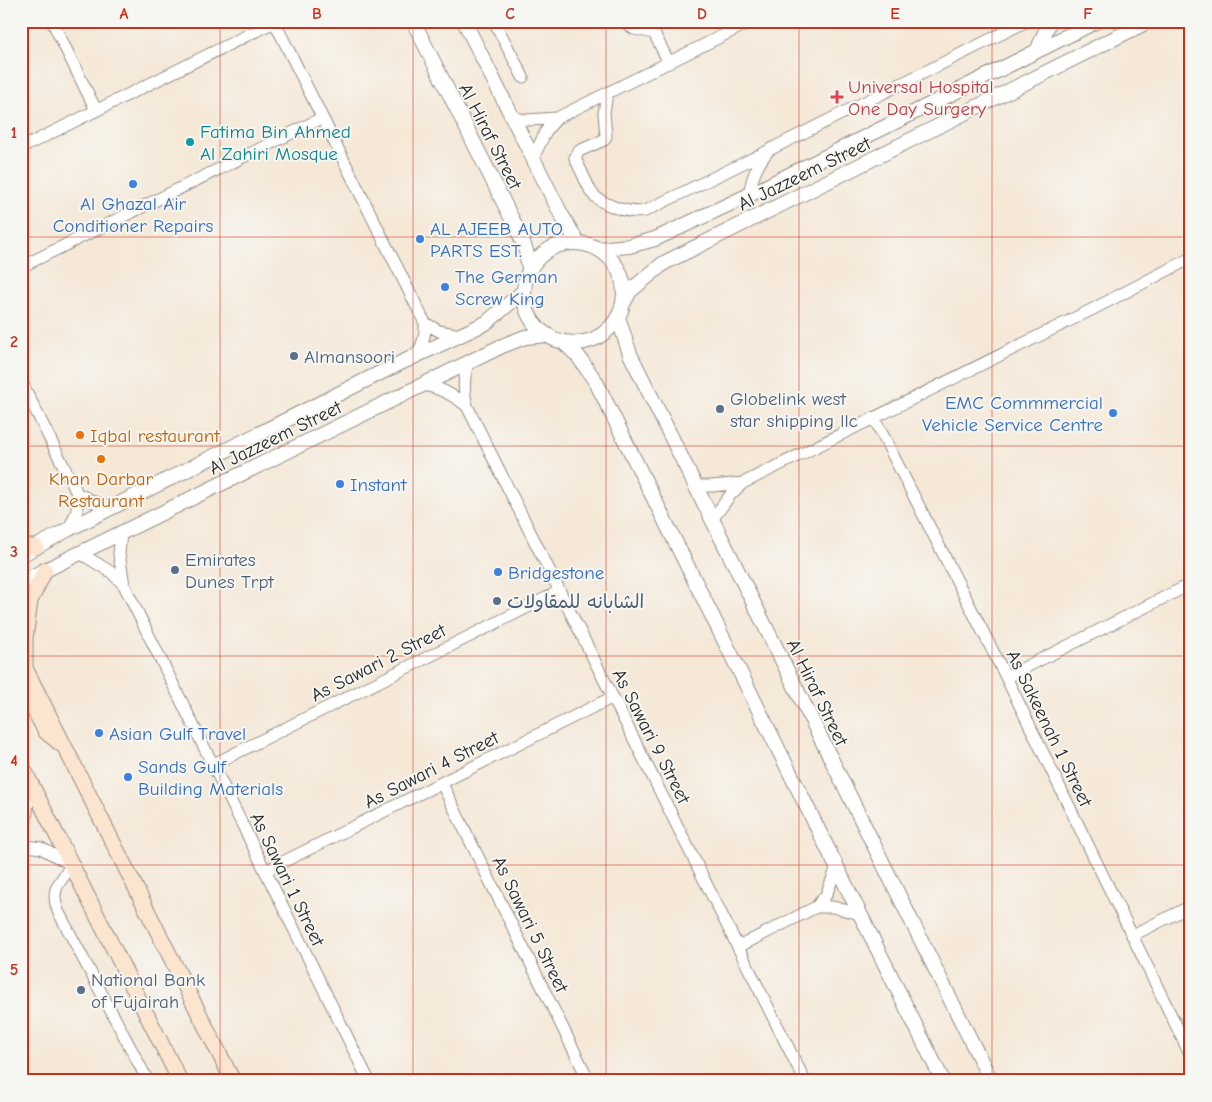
<svg xmlns="http://www.w3.org/2000/svg" width="1212" height="1102" viewBox="0 0 1212 1102" font-family="'Comic Neue','Playpen Sans Arabic',sans-serif">
  <style>
    .lines { fill: none; stroke-linecap: round; stroke-linejoin: round }
    .minor-casing { stroke: #908a81; stroke-width: 13 }
    .tertiary-casing { stroke: #908a81; stroke-width: 16 }
    .secondary-casing { stroke: #908a81; stroke-width: 17 }
    .minor { stroke: #fff; stroke-width: 11 }
    .tertiary { stroke: #fff; stroke-width: 14 }
    .secondary { stroke: #fce5cf; stroke-width: 15 }
    .grid { fill: none; stroke: #c8321e; stroke-width: 1; stroke-opacity: 0.55 }
    .health-dot { fill: #e0444e; stroke: #f6f6f2; stroke-width: 2 }
    .culture-dot { fill: #0f9aa8; stroke: #f6f6f2; stroke-width: 2 }
    .shop-dot { fill: #3f7fe0; stroke: #f6f6f2; stroke-width: 2 }
    .service-dot { fill: #5c6f8a; stroke: #f6f6f2; stroke-width: 2 }
    .food-dot { fill: #e8710a; stroke: #f6f6f2; stroke-width: 2 }
    .labels { text-anchor: middle; stroke-width: 4; stroke-linejoin: round; paint-order: stroke }
    .health-label { font-size: 19px; fill: #be3a42; stroke: #f6f6f2; text-anchor: start }
    .culture-label { font-size: 19px; fill: #0d838f; stroke: #f6f6f2; text-anchor: start }
    .street-label { font-size: 19px; fill: #2b2b2b; stroke: #f6f6f2 }
    .shop-label { font-size: 19px; fill: #366cbe; stroke: #f6f6f2; text-anchor: start }
    .service-label { font-size: 19px; fill: #4e5e75; stroke: #f6f6f2; text-anchor: start }
    .food-label { font-size: 19px; fill: #c56008; stroke: #f6f6f2; text-anchor: start }
    .neatline { fill: none; stroke: #c8321e; stroke-width: 2 }
    .grid-label { font-size: 16px; text-anchor: middle; font-weight: bold; fill: #c8321e }
  </style>
  <rect width="100%" height="100%" fill="#f6f6f2"/>
  <filter id="ink" filterUnits="userSpaceOnUse"><feTurbulence type="fractalNoise" baseFrequency=".02" numOctaves="2"/><feDisplacementMap in="SourceGraphic" scale="10" xChannelSelector="R" yChannelSelector="G"/><feConvolveMatrix kernelMatrix="1 2 1 2 8 2 1 2 1" color-interpolation-filters="sRGB"/></filter>
  <filter id="wash" filterUnits="userSpaceOnUse"><feTurbulence type="fractalNoise" baseFrequency=".0096" numOctaves="4" result="noise"/><feDisplacementMap in="SourceGraphic" scale="20" xChannelSelector="R" yChannelSelector="G"/><feGaussianBlur stdDeviation="1.12" result="paint"/><feColorMatrix in="noise" values="0 0 0 0 0 0 0 0 0 0 0 0 0 0 0 0 0 1.4 0 .05"/><feComposite in="paint" operator="in"/></filter>
  <g filter="url(#wash)">
    <rect width="100%" height="100%" fill="#f5e8d7"/>
  </g>
  <g filter="url(#ink)">
    <g class="lines">
      <g class="minor-casing">
        <path id="minor" d="M52 21 96 110
          M274 21 425 323C426 337 422 347 414 358
          M494 21 523 77
          M623 21 634 29 654 33
          M648 21 669 63
          M607 94 604 113 606 136 604 140 579 151 575 158 591 192C600 205 630 214 645 211L766 152
          M513 118 527 120 557 118 752 21
          M21 148 274 22
          M533 158 546 131 557 118
          M749 195C752 177 757 164 769 150L1027 21
          M21 267 322 118
          M425 323 439 331 460 335
          M468 363C463 378 463 391 467 406L805 1081
          M21 381 77 493V511L69 529
          M424 385C441 388 454 395 467 406
          M874 418 1006 677 1191 1056
          M695 486H712L743 483
          M77 493 94 502 112 508
          M712 520 731 494 743 483 1093 309 1191 258
          M121 533 119 554 124 585 369 1081
          M80 553 111 572 124 585
          M1006 677 1191 584
          M212 765 560 591
          M442 784 589 1081
          M21 831C30 816 27 797 27 780
          M21 845 41 848 72 865C59 884 50 888 58 911L148 1081
          M265 871 613 697
          M816 907H833L860 914
          M1133 935 1191 906
          M738 947 816 907 826 895 837 867"/>
      </g>
      <g class="tertiary-casing">
        <path id="tertiary" d="M413 21 520 235 526 251 529 269
          M464 21 561 214 578 243
          M1037 51 1050 21
          M524 293a50 50 0 1 1 100 0a50 50 0 1 1-100 0Z
          M598 249 629 246 655 239 749 195 1097 21
          M622 306 630 291 664 263 1149 21
          M618 317 630 354 991 1081
          M562 341 578 356 596 382 943 1081
          M21 555 69 529 390 368 486 323 524 291
          M21 582 502 346 525 337 548 335"/>
      </g>
      <g class="secondary-casing">
        <path id="secondary" d="M21 547H36
          M21 660 233 1081
          M25 668V638L30 601 45 570
          M21 686 46 732 62 745
          M21 764 180 1081"/>
      </g>
      <use href="#minor" class="minor"/>
      <use href="#tertiary" class="tertiary"/>
      <use href="#secondary" class="secondary"/>
    </g>
  </g>
  <path class="grid" d="M220 21V1081M413 21V1081M606 21V1081M799 21V1081M992 21V1081M21 237H1191M21 446H1191M21 656H1191M21 865H1191"/>
  <path class="health-dot" d="M834.5 89.5h5v5h5v5h-5v5h-5v-5h-5v-5h5z"/>
  <circle class="culture-dot" cx="190" cy="142" r="5"/>
  <g class="shop-dot">
    <circle cx="133" cy="184" r="5"/>
    <circle cx="420" cy="239" r="5"/>
    <circle cx="445" cy="287" r="5"/>
    <circle cx="1113" cy="413" r="5"/>
    <circle cx="340" cy="484" r="5"/>
    <circle cx="498" cy="572" r="5"/>
    <circle cx="99" cy="733" r="5"/>
    <circle cx="128" cy="777" r="5"/>
  </g>
  <g class="service-dot">
    <circle cx="294" cy="356" r="5"/>
    <circle cx="720" cy="409" r="5"/>
    <circle cx="175" cy="570" r="5"/>
    <circle cx="497" cy="601" r="5"/>
    <circle cx="81" cy="990" r="5"/>
  </g>
  <g class="food-dot">
    <circle cx="80" cy="435" r="5"/>
    <circle cx="101" cy="459" r="5"/>
  </g>
  <g class="labels">
    <g class="health-label">
      <text x="848" y="93">Universal Hospital<tspan x="848" dy="22">One Day Surgery</tspan></text>
    </g>
    <g class="culture-label">
      <text x="200" y="138">Fatima Bin Ahmed<tspan x="200" dy="22">Al Zahiri Mosque</tspan></text>
    </g>
    <g class="street-label">
      <text transform="translate(491 136) rotate(63)" y="7">Al Hiraf Street</text>
      <text transform="translate(804 173) rotate(-26)" y="7">Al Jazzeem Street</text>
      <text transform="translate(275 437) rotate(-26)" y="7">Al Jazzeem Street</text>
      <text transform="translate(378 662) rotate(-27)" y="7">As Sawari 2 Street</text>
      <text transform="translate(818 692) rotate(64)" y="7">Al Hiraf Street</text>
      <text transform="translate(1050 728) rotate(64)" y="7">As Sakeenah 1 Street</text>
      <text transform="translate(652 736) rotate(63)" y="7">As Sawari 9 Street</text>
      <text transform="translate(431 769) rotate(-27)" y="7">As Sawari 4 Street</text>
      <text transform="translate(288 879) rotate(64)" y="7">As Sawari 1 Street</text>
      <text transform="translate(531 924) rotate(64)" y="7">As Sawari 5 Street</text>
    </g>
    <g class="shop-label">
      <text x="133" y="210" text-anchor="middle">Al Ghazal Air<tspan x="133" dy="22">Conditioner Repairs</tspan></text>
      <text x="430" y="235">AL AJEEB AUTO<tspan x="430" dy="22">PARTS EST.</tspan></text>
      <text x="455" y="283">The German<tspan x="455" dy="22">Screw King</tspan></text>
      <text x="1103" y="409" text-anchor="end">EMC Commmercial<tspan x="1103" dy="22">Vehicle Service Centre</tspan></text>
      <text x="350" y="491">Instant</text>
      <text x="508" y="579">Bridgestone</text>
      <text x="109" y="740">Asian Gulf Travel</text>
      <text x="138" y="773">Sands Gulf<tspan x="138" dy="22">Building Materials</tspan></text>
    </g>
    <g class="service-label">
      <text x="304" y="363">Almansoori</text>
      <text x="730" y="405">Globelink west<tspan x="730" dy="22">star shipping llc</tspan></text>
      <text x="185" y="566">Emirates<tspan x="185" dy="22">Dunes Trpt</tspan></text>
      <text x="507" y="608">الشابانه للمقاولات</text>
      <text x="91" y="986">National Bank<tspan x="91" dy="22">of Fujairah</tspan></text>
    </g>
    <g class="food-label">
      <text x="90" y="442">Iqbal restaurant</text>
      <text x="101" y="485" text-anchor="middle">Khan Darbar<tspan x="101" dy="22">Restaurant</tspan></text>
    </g>
  </g>
  <rect width="1212" height="1102" fill="none" stroke="#f6f6f2" stroke-width="55"/>
  <rect x="28" y="28" width="1156" height="1046" class="neatline"/>
  <g class="grid-label">
    <text x="124" y="19">A</text>
    <text x="317" y="19">B</text>
    <text x="510" y="19">C</text>
    <text x="702" y="19">D</text>
    <text x="895" y="19">E</text>
    <text x="1088" y="19">F</text>
    <text x="14" y="138">1</text>
    <text x="14" y="347">2</text>
    <text x="14" y="557">3</text>
    <text x="14" y="766">4</text>
    <text x="14" y="975">5</text>
  </g>
</svg>
